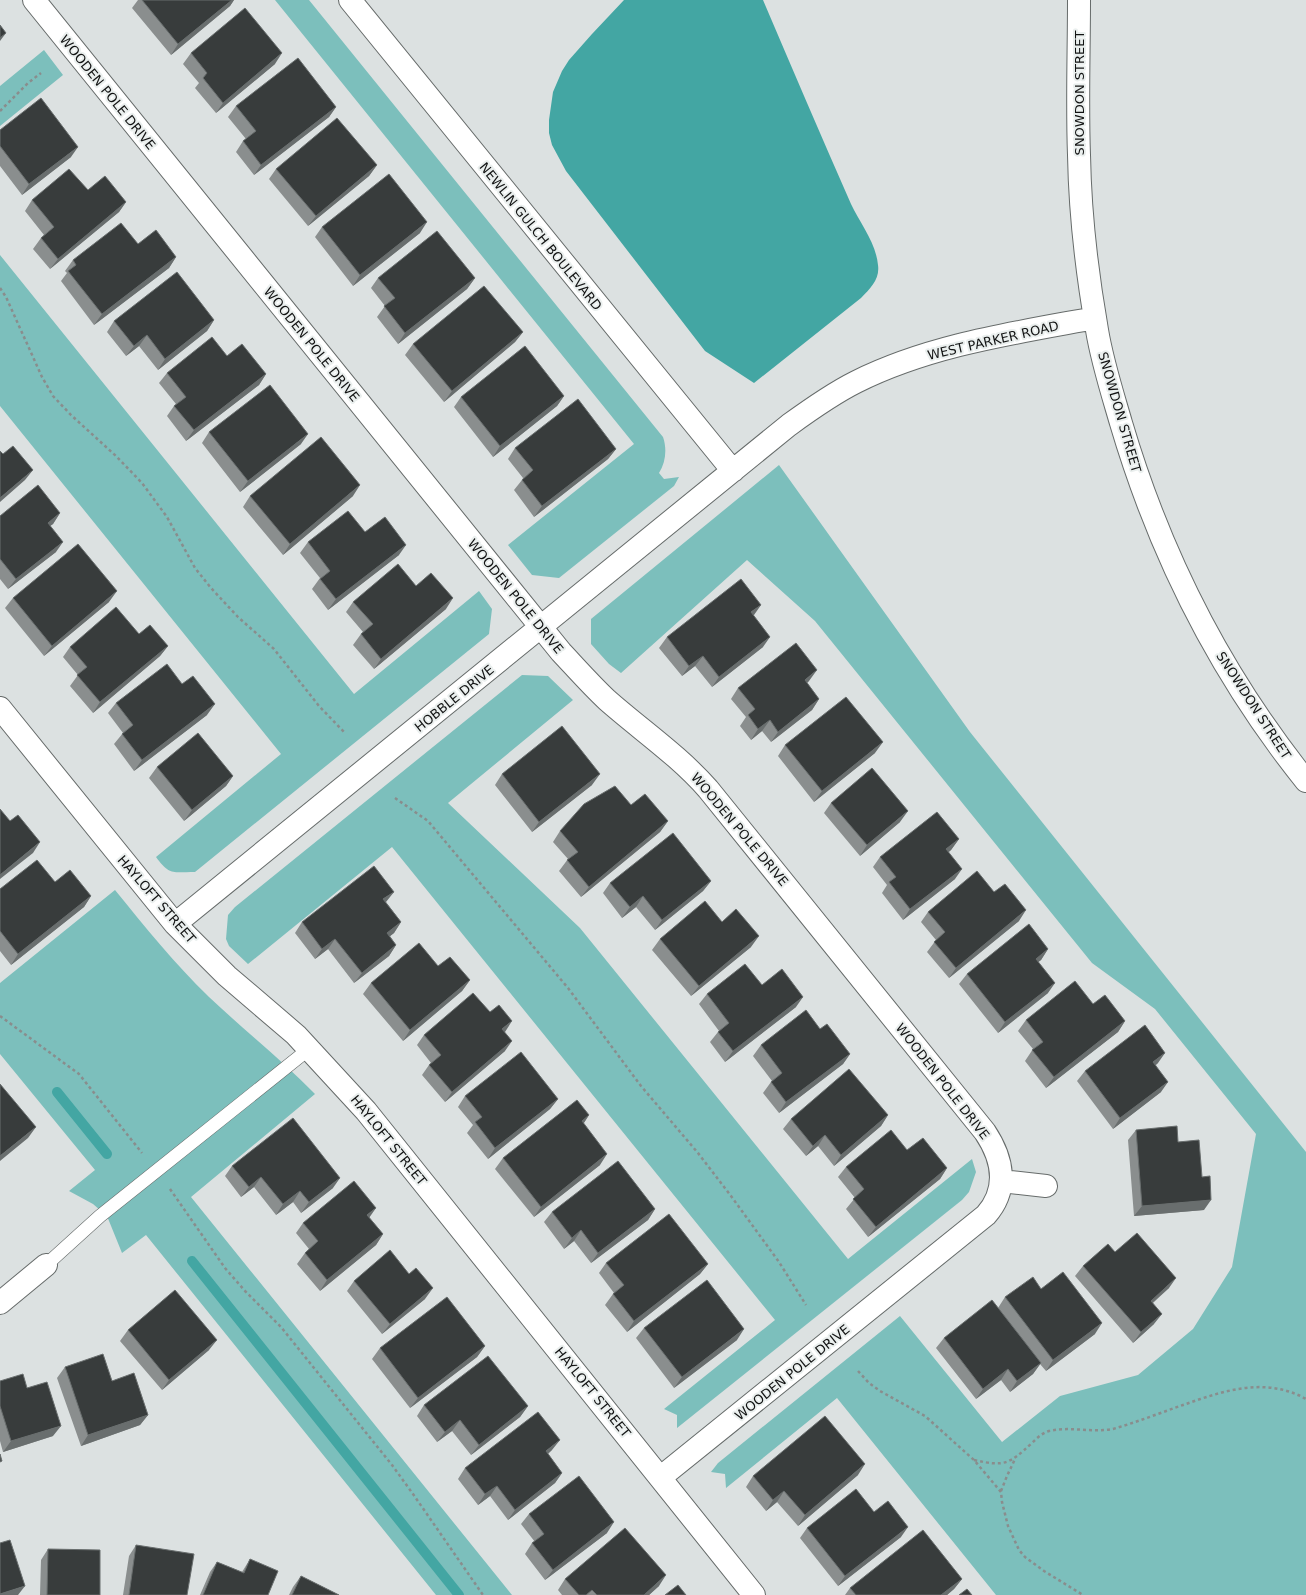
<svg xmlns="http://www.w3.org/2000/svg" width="1306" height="1595" viewBox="0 0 1306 1595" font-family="'DejaVu Sans',sans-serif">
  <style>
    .green { fill: #7cbfbc }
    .water { fill: #43a6a3 }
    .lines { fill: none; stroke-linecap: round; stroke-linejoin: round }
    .stream { stroke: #43a6a3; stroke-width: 10 }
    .service-casing { stroke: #666b6a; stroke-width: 14 }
    .minor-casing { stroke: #666b6a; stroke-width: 24 }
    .path { stroke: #898d8d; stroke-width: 2.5; stroke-dasharray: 3 3; stroke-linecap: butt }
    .service { stroke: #fff; stroke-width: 13 }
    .minor { stroke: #fff; stroke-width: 22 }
    .wall { fill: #8a8e8e }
    .shaded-wall { fill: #696e6e }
    .building { fill: #383c3c; stroke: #696e6e }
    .labels { text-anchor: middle; stroke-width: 4; stroke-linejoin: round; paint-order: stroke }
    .street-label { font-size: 13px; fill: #121313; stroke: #eaefee }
  </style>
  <rect width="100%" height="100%" fill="#dce1e1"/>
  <path class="green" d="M275 0H309L663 437C667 448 666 462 659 473L664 479 679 477 674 486 559 578 532 575 508 545 634 444Z
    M44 50 63 75 0 126V86Z
    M0 255 354 694 479 591 492 609 489 634 195 872C173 872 170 876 156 857L281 754 0 406Z
    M779 465 970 732 1306 1152V1595H996L837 1398 726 1488 725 1474 711 1472 718 1463 900 1316 1002 1442 1060 1396 1138 1375 1193 1329 1232 1267 1256 1134 1155 1009 1092 963 815 621 747 560 621 673 609 664 591 644V619Z
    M522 675 548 676 573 700 448 803 580 928 848 1259 972 1159 976 1172 969 1192 962 1200 677 1428V1415L664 1409 775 1320 392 847 248 964 229 946 226 939 228 915 235 907Z
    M115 890C145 927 175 964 209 997 244 1030 282 1060 315 1094L191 1197 512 1595H436L146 1235 122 1253 107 1216 93 1204 69 1191 95 1170 0 1054V983Z"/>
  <path class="water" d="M624 0H763C792 68 821 136 851 204 860 223 876 243 878 265 880 279 871 288 861 298L754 383 705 351 566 171 552 145 549 133V120L553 92 562 71 569 60 592 34Z"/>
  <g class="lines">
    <path class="stream" d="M57 1092 107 1154
      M192 1261 459 1595"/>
    <g class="service-casing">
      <path id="service" d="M46 1265 100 1216 309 1049"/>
    </g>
    <g class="minor-casing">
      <path id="minor" d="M34 0 561 652C576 668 591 685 607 700 641 730 678 755 708 789L985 1132C1003 1159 1009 1189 986 1215L661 1477
        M350 0 733 471
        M1079 0C1079 52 1077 103 1079 155 1080 212 1087 273 1097 330 1102 361 1112 392 1121 423 1160 555 1220 674 1306 781
        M0 708 175 924 227 976 296 1035 366 1111 754 1595
        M175 924 789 425C811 409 832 394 856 382 930 345 1014 333 1095 318
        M1001 1181 1046 1186
        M0 1303 46 1265"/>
    </g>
    <path class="path" d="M0 111 28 83 41 73
      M0 288 6 297 42 377 53 396 71 415 116 456 142 483 167 517 195 568 211 588 238 617 274 649 319 706 344 732
      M395 798 428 821 568 988 641 1086 698 1153 731 1196 779 1262 806 1305
      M0 1016 79 1074 142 1153
      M170 1189 225 1268 245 1291 281 1327 392 1465 413 1494 483 1595
      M858 1371 869 1383 880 1391 925 1416 974 1460 1001 1492 1002 1502 1008 1526 1019 1550 1025 1557 1044 1571 1083 1595
      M974 1460C1005 1467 1009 1464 1032 1443 1037 1438 1042 1433 1049 1431 1070 1426 1092 1433 1113 1429 1137 1422 1160 1413 1183 1405 1223 1391 1265 1376 1306 1399
      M1001 1491 1007 1476 1015 1459"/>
    <use href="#service" class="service"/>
    <use href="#minor" class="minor"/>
  </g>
  <path class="wall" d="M138 0H234L230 6 171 55 132 8Z
    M191 53 275 64 216 113 195 88 199 83 183 64Z
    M236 106 336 107 329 117 254 175 236 152 243 141 246 139 228 117Z
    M0 130 71 157 22 195 0 166Z
    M377 165 369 176 308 226 269 179 276 169Z
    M88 190 126 202 119 212 50 269 33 249 41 238 44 235 25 211 32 200Z
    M322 227 420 233 353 286 315 237Z
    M138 244 176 257 169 268 94 325 61 281 67 273 65 271 73 260Z
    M378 278H475L467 289 398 344 377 317 385 306 371 288Z
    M214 320 207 331 158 370 139 346 126 356 107 332 114 321Z
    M523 332 515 342 444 402 405 355 413 344Z
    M227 356 266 374 259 385 186 441 167 416 174 406 176 404 159 383 167 373Z
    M564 396 557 406 493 457 454 407 461 397Z
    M209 432 301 444 240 492 202 443Z
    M515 448 616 449 608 459 534 517 514 490 522 480 523 478 508 459Z
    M250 496H353L283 555 243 507Z
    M60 513 53 524 50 526 56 552 8 589 0 579V516Z
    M365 532 399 555 328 610 312 589 320 578 300 553 308 542Z
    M416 586 446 609 374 669 353 645 361 634 363 632 346 612 353 602Z
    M13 598 109 602 44 656 5 608Z
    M753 616 763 647 712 687 695 666 682 676 659 648 667 637Z
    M139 634 168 646 160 656 93 713 70 686 78 675 63 657 70 647Z
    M809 681 807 683 819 699 812 710 771 742 762 731 751 740 740 726 746 717 731 699 738 688Z
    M182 684 207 715 134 771 114 744 123 733 108 713 116 703Z
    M785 745 875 753 814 802 778 756Z
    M157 767 233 776 226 786 184 821 149 778Z
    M502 774 592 785 532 832 495 785Z
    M831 803 900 822 860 856 824 813Z
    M631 805 668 821 660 832 581 897 559 871 568 859 553 842 560 831Z
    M959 839 951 850 949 852 955 879 903 920 882 893 887 885 873 867 880 857Z
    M711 881 703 891 655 930 636 907 622 918 603 893 610 883Z
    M55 882 91 896 84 907 11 965 0 951V889Z
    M386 902 401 922 394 933 390 936 396 945 389 956 354 983 328 949 315 959 295 933 302 922Z
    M928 912 1019 921 949 978 927 952 936 940 921 922Z
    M722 922 751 947 691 996 652 950 660 939Z
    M1048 949 1041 960 1038 962 1048 993 998 1033 959 984 967 974Z
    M438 966 470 980 462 991 403 1041 363 994 371 983Z
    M762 985 796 1007 725 1062 710 1042 718 1032 719 1031 699 1004 707 994Z
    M1093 1004 1125 1021 1118 1032 1046 1088 1025 1061 1033 1049 1018 1031 1026 1020Z
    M820 1029 850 1054 843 1064 779 1113 763 1093 771 1082 772 1081 753 1056 761 1045Z
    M505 1032V1051L445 1102 422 1075 429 1065 431 1063 417 1045 424 1035Z
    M1158 1063 1156 1065 1161 1092 1113 1129 1077 1081 1085 1071Z
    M465 1096 558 1099 550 1109 488 1159 467 1133 473 1125 458 1107Z
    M589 1115 583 1124 600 1165 534 1217 495 1169 503 1158Z
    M888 1115 881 1126 834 1166 818 1146 806 1156 783 1129 791 1119Z
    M1136 1130 1178 1142 1202 1177 1204 1210 1134 1216 1128 1140Z
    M907 1150 947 1168 940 1179 868 1237 846 1209 855 1198 838 1177 846 1167Z
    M232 1166 333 1188 301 1213 293 1202 276 1215 254 1187 241 1197 225 1176Z
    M655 1209 648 1220 591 1263 574 1241 564 1249 544 1222 552 1212Z
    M369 1217 383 1234 376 1245 320 1291 297 1264 305 1253 309 1249 296 1233 303 1223Z
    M1115 1252 1169 1288 1153 1303 1154 1324 1133 1343 1075 1276 1083 1266Z
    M606 1263 708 1264 700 1274 627 1332 605 1305 613 1294 614 1293 599 1273Z
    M354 1281 425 1299 382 1334 347 1291Z
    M1041 1289 1095 1334 1046 1371 1040 1364 1033 1374 1010 1392 1001 1380 976 1399 936 1348 944 1338 998 1308 1005 1297Z
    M644 1328 737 1340 674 1388 636 1338Z
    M128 1330 209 1350 162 1390 120 1341Z
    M485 1346 477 1357 410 1408 372 1359 380 1348Z
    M65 1367 112 1381 148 1415 140 1425 81 1446 57 1378Z
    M0 1381 27 1388 53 1436 3 1452 0 1441Z
    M424 1405 528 1406 520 1417 471 1455 452 1431 437 1442 417 1416Z
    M552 1450 548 1454 562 1473 555 1483 508 1520 490 1496 478 1505 458 1479 465 1468Z
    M858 1475 798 1526 777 1502 766 1511 746 1487 753 1476Z
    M874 1512 901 1537 838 1586 800 1538 807 1528Z
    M529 1514 607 1533 545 1580 525 1554 532 1543 535 1542 521 1524Z
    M136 1545 187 1595H123L129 1556Z
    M48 1549 100 1595H40L41 1560Z
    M250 1559 268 1595H200L210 1572 217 1562 242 1572Z
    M301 1576 339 1595H289L293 1587Z
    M565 1579 659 1586 649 1595H562L558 1590Z
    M962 1579 954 1589 947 1595H845L850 1588Z"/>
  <path class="shaded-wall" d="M232 0H234L230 6 171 55 178 44Z
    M6 33 0 41V38Z
    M282 53 275 64 216 113 223 103Z
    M336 107 329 117 254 175 261 165Z
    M78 147 71 157 22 195 29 184Z
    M377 165 369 176 308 226 316 216Z
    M126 202 119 212 50 269 58 259Z
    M427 222 420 233 353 286 360 275Z
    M176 257 169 268 94 325 102 314Z
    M475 278 467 289 398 344 405 333Z
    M214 320 207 331 158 370 165 359Z
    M523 332 515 342 444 402 452 391Z
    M147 335 139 346 126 356 134 346Z
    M266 374 259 385 186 441 194 430Z
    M564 396 557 406 493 457 500 446Z
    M308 434 301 444 240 492 248 481Z
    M616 449 608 459 534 517 542 506Z
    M33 470 25 480 0 502V498Z
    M360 485 353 496 283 555 290 544Z
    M60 513 53 524 40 533 48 523Z
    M63 542 56 552 8 589 16 579Z
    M406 545 399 555 328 610 336 599Z
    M117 591 109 602 44 656 52 646Z
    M453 598 446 609 374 669 381 659Z
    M761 605 754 615 744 623 751 612Z
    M770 637 763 647 712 687 719 677Z
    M168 646 160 656 93 713 100 702Z
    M703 656 695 666 682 676 689 666Z
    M817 670 809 681 797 691 805 680Z
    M819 699 812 710 771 742 778 732Z
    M215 704 207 715 134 771 142 760Z
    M770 720 762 731 751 740 758 729Z
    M883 742 875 753 814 802 822 791Z
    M600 774 592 785 532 832 539 822Z
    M233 776 226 786 184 821 192 810Z
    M908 811 900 822 860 856 867 845Z
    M668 821 660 832 581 897 589 887Z
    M959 839 951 850 939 859 946 849Z
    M40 842 33 853 0 879V875Z
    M962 869 955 879 903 920 910 909Z
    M711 881 703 891 655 930 662 920Z
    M394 892 386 902 376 910 383 899Z
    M91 896 84 907 11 965 18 954Z
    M643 896 636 907 622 918 630 907Z
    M1026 910 1019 921 949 978 956 968Z
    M401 922 394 933 380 944 387 933Z
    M759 936 751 947 691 996 699 986Z
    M335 939 328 949 315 959 322 949Z
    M396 945 389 956 354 983 362 973Z
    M1048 949 1041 960 1028 970 1036 959Z
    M470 980 462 991 403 1041 410 1030Z
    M1055 983 1048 993 998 1033 1005 1022Z
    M803 997 796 1007 725 1062 733 1051Z
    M512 1021 505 1032 495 1040 502 1029Z
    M1125 1021 1118 1032 1046 1088 1054 1077Z
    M512 1041 505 1051 445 1102 452 1092Z
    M1165 1053 1158 1063 1146 1072 1153 1062Z
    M850 1054 843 1064 779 1113 786 1102Z
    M1168 1082 1161 1092 1113 1129 1120 1118Z
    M558 1099 550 1109 488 1159 495 1148Z
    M589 1115 582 1126V1121Z
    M888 1115 881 1126 834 1166 841 1155Z
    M36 1127 28 1138 0 1161V1156Z
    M825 1135 818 1146 806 1156 813 1146Z
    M607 1154 600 1165 534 1217 541 1207Z
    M947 1168 940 1179 868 1237 876 1227Z
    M261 1177 254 1187 241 1197 249 1187Z
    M340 1178 333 1188 301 1213 309 1202Z
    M300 1191 293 1202 276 1215 283 1204Z
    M1211 1200 1204 1210 1134 1216 1142 1206Z
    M376 1208 369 1218 367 1215Z
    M655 1209 648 1220 591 1263 598 1253Z
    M581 1230 574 1241 564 1249 572 1238Z
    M383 1234 376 1245 320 1291 327 1280Z
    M708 1264 700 1274 627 1332 634 1321Z
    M1176 1278 1169 1288 1143 1311 1151 1301Z
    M433 1288 425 1299 382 1334 390 1324Z
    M1162 1314 1154 1324 1133 1343 1141 1332Z
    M1102 1323 1095 1334 1046 1371 1053 1360Z
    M744 1329 737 1340 674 1388 682 1377Z
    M217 1340 209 1350 162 1390 169 1380Z
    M485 1346 477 1357 410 1408 418 1398Z
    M1041 1363 1033 1374 1010 1392 1017 1381Z
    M1008 1369 1001 1380 976 1399 983 1389Z
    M528 1406 520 1417 471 1455 479 1445Z
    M148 1415 140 1425 81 1446 88 1435Z
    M460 1420 452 1431 437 1442 445 1432Z
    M61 1426 53 1436 3 1452 11 1441Z
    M560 1440 552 1450 538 1462 546 1451Z
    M865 1464 858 1475 798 1526 805 1515Z
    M562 1473 555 1483 508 1520 515 1510Z
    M497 1486 490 1496 478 1505 485 1494Z
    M784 1491 777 1502 766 1511 773 1500Z
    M614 1522 607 1533 545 1580 553 1570Z
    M908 1527 901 1537 838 1586 845 1576Z
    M666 1575 659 1586 649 1595H644Z
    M962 1579 954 1589 947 1595H941Z
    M25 1586 18 1595H0V1594Z"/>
  <path class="building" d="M142 0H232L178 44Z
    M245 8 282 53 223 103 203 78 207 73 191 53Z
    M0 25 6 33 0 38Z
    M298 58 336 107 261 165 243 141 256 131 236 106Z
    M41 98 78 147 29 184 0 146V130Z
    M337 118 377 165 316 216 276 169Z
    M69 169 88 190 105 176 126 202 58 259 41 238 54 227 32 200Z
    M389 174 427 222 360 275 322 227Z
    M121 223 138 244 156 230 176 257 102 314 68 271 76 265 73 260Z
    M437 231 475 278 405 333 384 306 395 298 378 278Z
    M177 272 214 320 165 359 147 335 134 346 114 321Z
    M484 286 523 332 452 391 413 344Z
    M212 337 227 356 242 344 266 374 194 430 174 406 186 397 167 373Z
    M525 346 564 396 500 446 461 397Z
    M270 385 308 434 248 481 209 432Z
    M578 399 616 449 542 506 522 480 533 470 515 448Z
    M321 437 360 485 290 544 250 496Z
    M13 446 33 470 0 498V451L3 454Z
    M38 485 60 513 48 523 63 542 16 579 0 559V516Z
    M348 511 365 532 385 517 406 545 336 599 320 579 330 571 308 542Z
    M78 544 117 591 52 646 13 598Z
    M398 564 416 586 431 573 453 598 381 659 361 634 373 624 353 602Z
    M741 579 761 605 751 612 770 637 719 677 703 656 689 666 667 637Z
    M116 607 139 634 150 625 168 646 100 702 77 675 87 667 70 647Z
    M796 643 817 670 805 680 819 699 778 732 770 720 758 729 748 715 755 709 738 688Z
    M167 664 182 684 193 676 215 704 142 760 122 734 133 725 116 703Z
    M846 697 883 742 822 791 785 745Z
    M562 726 600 774 539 822 502 774Z
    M198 733 233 776 192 810 157 767Z
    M872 768 908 811 867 845 831 803Z
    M615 786 631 805 645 794 668 821 589 887 567 860 578 852 560 831 584 804Z
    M0 809 10 821 18 815 40 842 0 875Z
    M937 812 959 839 946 849 962 869 910 909 889 882 896 877 880 857Z
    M673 833 711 881 662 920 643 896 630 907 610 883Z
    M37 860 55 882 70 870 91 896 18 954 0 931V889Z
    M374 866 394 892 383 899 401 922 387 933 396 945 362 973 335 939 322 949 302 922Z
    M977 871 994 892 1005 884 1026 910 956 968 934 942 945 932 928 912Z
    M705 901 722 922 736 909 759 936 699 986 660 939Z
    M1029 924 1048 949 1036 959 1055 983 1005 1022 967 974Z
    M419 943 438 966 450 957 470 980 410 1030 371 983Z
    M745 964 762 985 782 969 803 997 733 1051 718 1032 729 1023 707 994Z
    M1075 981 1093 1004 1105 995 1125 1021 1054 1077 1032 1050 1043 1042 1026 1020Z
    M473 993 490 1012 499 1005 512 1021 502 1029 512 1041 452 1092 429 1065 441 1055 424 1035Z
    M806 1010 820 1029 827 1024 850 1054 786 1102 771 1082 782 1073 761 1045Z
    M1145 1025 1165 1053 1153 1062 1168 1082 1120 1118 1085 1071Z
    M521 1052 558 1099 495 1148 475 1122 482 1117 465 1096Z
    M849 1069 888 1115 841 1155 825 1135 813 1146 791 1119Z
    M0 1084 36 1127 0 1156Z
    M577 1100 589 1115 582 1121 607 1154 541 1207 503 1158Z
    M293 1118 340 1178 309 1202 300 1191 283 1204 261 1177 249 1187 232 1166Z
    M1177 1126 1178 1142 1199 1140 1202 1177 1210 1176 1211 1200 1142 1206 1136 1130Z
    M891 1130 907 1150 923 1138 947 1168 876 1227 853 1199 864 1189 846 1167Z
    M618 1161 655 1209 598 1253 581 1230 572 1238 552 1212Z
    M354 1181 376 1208 367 1215 383 1234 327 1280 305 1253 318 1241 303 1223Z
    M669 1214 708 1264 634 1321 613 1294 624 1285 606 1263Z
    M1137 1233 1176 1278 1151 1301 1162 1314 1141 1332 1083 1266 1108 1244 1115 1252Z
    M390 1250 409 1274 416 1268 433 1288 390 1324 354 1281Z
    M1063 1272 1102 1323 1053 1360 1005 1297 1033 1277 1041 1289Z
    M707 1280 744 1329 682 1377 644 1328Z
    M175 1290 217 1340 169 1380 128 1330Z
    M447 1297 485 1346 418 1398 380 1348Z
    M992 1300 1041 1363 1017 1381 1008 1369 983 1389 944 1338Z
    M103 1354 112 1381 134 1373 148 1415 88 1435 65 1367Z
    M488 1356 528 1406 479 1445 460 1420 445 1432 424 1405Z
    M23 1374 27 1388 47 1382 61 1426 11 1441 0 1406V1381Z
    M538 1412 560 1440 546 1451 562 1473 515 1510 497 1486 485 1494 465 1468Z
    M825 1416 865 1464 805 1515 784 1491 773 1500 753 1476Z
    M0 1454 2 1461 0 1462Z
    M579 1476 614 1522 553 1570 532 1543 544 1534 529 1514Z
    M856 1489 874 1512 888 1501 908 1527 845 1576 807 1528Z
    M625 1528 666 1575 644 1595H597L592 1590 586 1595H579L565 1579Z
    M923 1530 962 1579 941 1595H856L850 1588Z
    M10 1540 25 1586 0 1594V1543Z
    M136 1545 194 1554 187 1595H129Z
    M48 1549 100 1550V1595H47Z
    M250 1559 278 1571 268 1595H203L217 1562 244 1573Z
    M301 1576 339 1595H292Z
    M678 1585 686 1595H665Z
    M967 1589 972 1595H959Z"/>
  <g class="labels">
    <g class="street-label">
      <text transform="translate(108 92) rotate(51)" y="5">WOODEN POLE DRIVE</text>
      <text transform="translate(1079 93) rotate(-90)" y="5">SNOWDON STREET</text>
      <text transform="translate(541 236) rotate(51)" y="5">NEWLIN GULCH BOULEVARD</text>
      <text transform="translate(993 340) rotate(-13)" y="5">WEST PARKER ROAD</text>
      <text transform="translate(312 344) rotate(51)" y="5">WOODEN POLE DRIVE</text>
      <text transform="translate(1120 412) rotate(74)" y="5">SNOWDON STREET</text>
      <text transform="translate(516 596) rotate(51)" y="5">WOODEN POLE DRIVE</text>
      <text transform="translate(454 698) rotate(-39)" y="5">HOBBLE DRIVE</text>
      <text transform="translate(1254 705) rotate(57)" y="5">SNOWDON STREET</text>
      <text transform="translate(740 829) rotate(50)" y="5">WOODEN POLE DRIVE</text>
      <text transform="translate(157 899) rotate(49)" y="5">HAYLOFT STREET</text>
      <text transform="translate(943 1081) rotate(52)" y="5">WOODEN POLE DRIVE</text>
      <text transform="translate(389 1140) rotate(51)" y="5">HAYLOFT STREET</text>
      <text transform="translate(792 1372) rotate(-39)" y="5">WOODEN POLE DRIVE</text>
      <text transform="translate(593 1392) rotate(51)" y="5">HAYLOFT STREET</text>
    </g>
  </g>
</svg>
